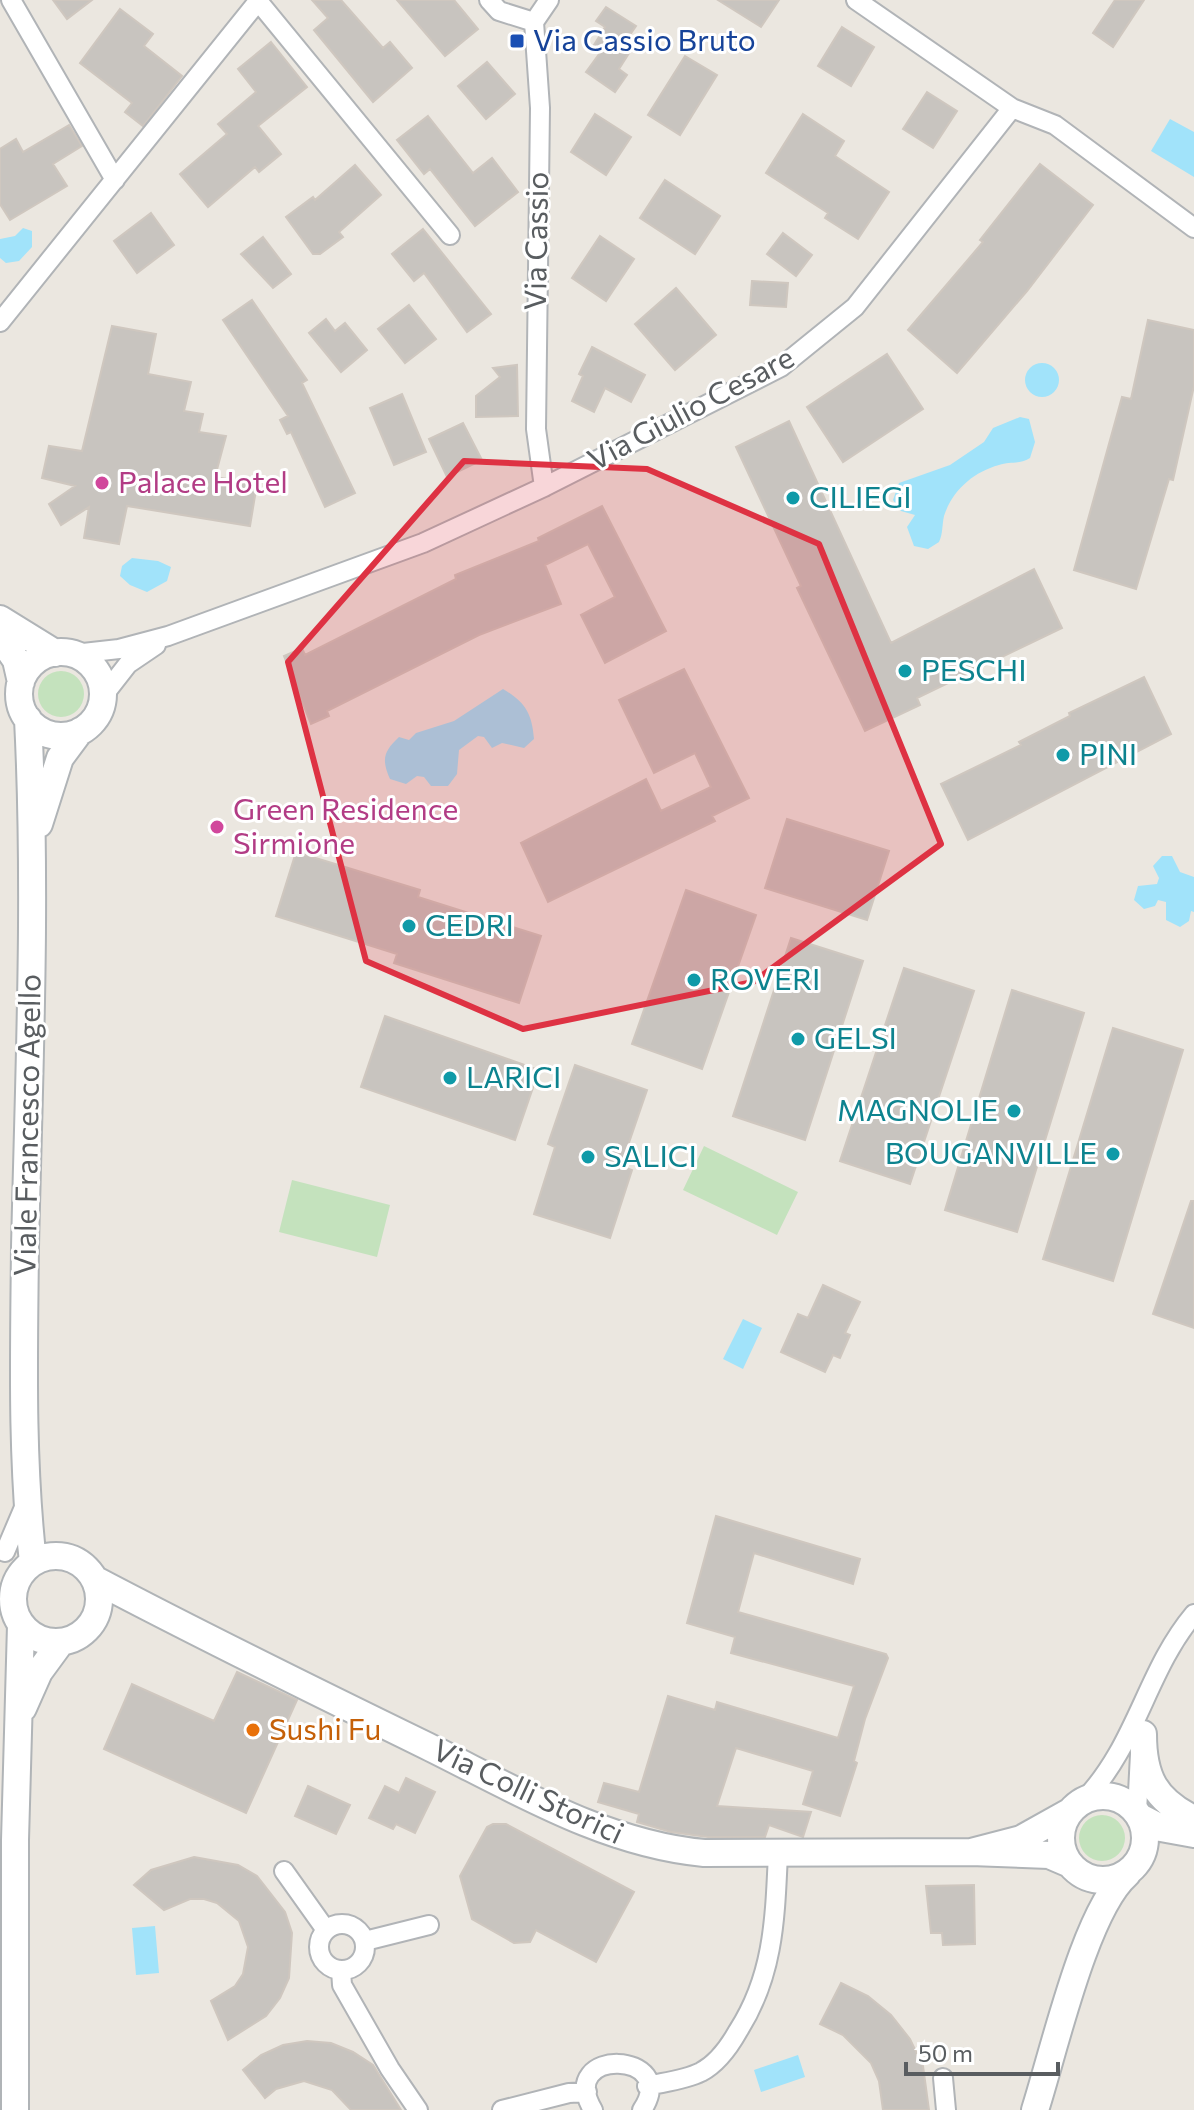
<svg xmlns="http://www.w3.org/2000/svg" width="1194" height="2110" viewBox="0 0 1194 2110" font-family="Commissioner,sans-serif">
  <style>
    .green { fill: #c4e2bd }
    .water { fill: #a1e3fa }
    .building { fill: #c8c4bf; stroke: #cfc7bf; stroke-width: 2 }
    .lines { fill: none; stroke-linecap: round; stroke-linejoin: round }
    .street-casing { stroke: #b1b4b7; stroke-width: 22 }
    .secondary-casing { stroke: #b0b4b7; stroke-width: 30 }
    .street { stroke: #fff; stroke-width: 18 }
    .secondary { stroke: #fff; stroke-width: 26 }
    .marked { fill: #de3243; fill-opacity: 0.2; stroke: #de3243; stroke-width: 6; stroke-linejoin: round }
    .transit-dot { fill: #1a4fb4; stroke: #fff; stroke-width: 3 }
    .hotel-dot { fill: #d1479c; stroke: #fff; stroke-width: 3 }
    .culture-dot { fill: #0f9aa8; stroke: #fff; stroke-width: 3 }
    .food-dot { fill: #e8710a; stroke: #fff; stroke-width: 3 }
    .labels { text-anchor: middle; stroke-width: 6; stroke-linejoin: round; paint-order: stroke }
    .transit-label { font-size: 30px; fill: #164399; stroke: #fff; text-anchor: start }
    .street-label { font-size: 30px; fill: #595d60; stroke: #fff }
    .hotel-label { font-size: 30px; fill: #b23c85; stroke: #fff; text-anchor: start }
    .culture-label { font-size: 30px; fill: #0d838f; stroke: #fff; text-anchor: start }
    .food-label { font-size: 30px; fill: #c56008; stroke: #fff; text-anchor: start }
  </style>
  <rect width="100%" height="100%" fill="#ebe7e0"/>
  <path class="green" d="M38 694a23 23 0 1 1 46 0a23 23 0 1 1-46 0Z
    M704 1146 798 1192 777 1235 683 1190Z
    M292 1180 390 1205 377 1257 279 1232Z
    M1079 1838a23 23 0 1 1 46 0a23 23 0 1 1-46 0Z"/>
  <path class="water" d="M1170 119 1194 132V177L1151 151Z
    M23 228 32 231V247L19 261 6 263 0 258V239L15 236Z
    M1025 380a17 17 0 1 1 34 0a17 17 0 1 1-34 0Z
    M1020 417 1029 419 1035 442 1030 458C1019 465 1010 461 999 465 973 472 952 491 944 516 942 525 943 533 939 542L928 549 914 546 907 527 915 515 901 511 893 500 899 483 950 465 984 442 993 428Z
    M132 558 158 561 171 567 167 581 147 592 130 585 120 576 122 566Z
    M503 689C525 702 532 713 534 739L524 748 502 743 492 748 484 737 478 736 459 750 457 774 448 786H431L424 777 417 776 406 784 390 779C381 759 384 751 399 737L409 740 416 733 454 721Z
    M1162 856H1172L1180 872 1194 877V912L1191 911 1189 921 1180 927 1166 920V902L1158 900 1155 906 1144 909 1134 900 1138 886 1157 884 1159 878 1153 866Z
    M743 1319 762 1328 743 1369 723 1359Z
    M155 1926 159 1973 136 1975 132 1928Z
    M798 2055 805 2077 761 2092 754 2070Z"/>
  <path class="building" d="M53 0H92L67 19Z
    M312 0H341L383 48 390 42 412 68 373 102 314 30 328 18Z
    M397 0H454L478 29 445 56Z
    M718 0H779L761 27Z
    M1115 0H1144L1113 47 1093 33Z
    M606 7 636 26 623 45 631 50 619 69 627 75 615 92 586 72 602 50 594 45 605 27 596 21Z
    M120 9 153 34 144 46 182 76 143 126 125 112 132 103 80 63Z
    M842 27 874 47 851 86 818 66Z
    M271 42 307 87 258 126 281 154 259 172 255 167 208 207 180 174 227 134 218 124 256 92 238 69Z
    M685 56 717 75 680 135 648 115Z
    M487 62 515 94 486 119 458 86Z
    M927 92 957 111 933 148 903 129Z
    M595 114 631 137 606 175 571 152Z
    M803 114 844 141 835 156 889 192 858 239 825 218 828 213 766 173Z
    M428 116 473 173 492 158 518 192 475 226 430 169 424 174 397 140Z
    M69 125 82 146 53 164 67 186 10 220 0 204V149L16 139 23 152Z
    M1040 164 1093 205 1027 291 957 373 908 330 983 242 980 240Z
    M355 165 381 195 339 232 343 237 320 254H313L286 217 313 197 315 200Z
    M665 180 720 216 695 254 640 218Z
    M151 213 174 245 137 273 114 241Z
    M423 229 491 314 467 332 424 273 414 281 392 254Z
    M783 233 812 255 796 276 767 254Z
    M600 236 634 259 606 301 572 278Z
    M263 237 291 274 273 288 241 254Z
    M752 281 788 283 786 307 750 305Z
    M676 288 716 335 675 370 635 324Z
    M252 300 307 380 302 383 355 493 325 507 291 432 287 434 280 420 288 416 223 320Z
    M409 305 436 339 405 363 378 329Z
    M326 319 335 331 345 323 367 350 341 372 309 333Z
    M1148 320 1194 330V386L1173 480 1169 479 1136 589 1074 570 1122 397 1131 399Z
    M112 326 156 334 148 374 191 382 184 411 203 414 199 432 226 436 215 477 257 484 250 526 127 506 119 544 84 538 89 507 61 525 49 504 75 486 42 478 49 446 82 451Z
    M592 347 645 375 631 402 605 388 594 412 572 401 583 376 579 374Z
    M887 354 923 409 843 462 807 407Z
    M517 365 518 416 476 417V396L500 377 493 368Z
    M402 394 426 452 394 465 370 408Z
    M789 421 891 643 1034 569 1062 628 917 698 920 705 865 731 797 588 801 586 736 447Z
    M463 423 482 460 447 477 429 439Z
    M602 506 666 631 605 663 581 615 615 597 588 544 545 565 561 604 479 635 327 711 329 716 311 724 284 656 302 648 305 655 456 579 455 575 539 541 538 538Z
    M684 669 749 798 712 816 715 821 548 902 521 843 646 779 661 811 711 787 695 753 654 773 619 700Z
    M1144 677 1171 734 968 840 941 784 1021 745 1019 742 1070 716 1069 713Z
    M787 819 889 851 867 920 765 888Z
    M296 852 420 890 418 897 541 936 519 1003 394 963 397 954 276 916Z
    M686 890 756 915 702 1069 632 1044Z
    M791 938 863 961 805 1140 733 1116Z
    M904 968 974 991 910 1184 840 1161Z
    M1012 990 1084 1013 1017 1232 945 1210Z
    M385 1016 539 1070 515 1140 361 1087Z
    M1113 1028 1183 1050 1113 1281 1043 1259Z
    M575 1065 647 1090 621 1166 632 1170 610 1238 534 1214 555 1147 548 1144Z
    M1191 1201H1194V1328L1153 1314Z
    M823 1285 860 1302 845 1333 850 1335 840 1358 833 1355 825 1372 781 1352 798 1314 808 1318Z
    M716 1516 860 1559 853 1584 754 1553 738 1612 886 1654 888 1658 865 1719 854 1761 857 1763 840 1816 803 1804 813 1771 736 1748 717 1806 811 1812 803 1837 769 1825 765 1837H708L671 1832 637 1822 639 1814 598 1802 604 1783 639 1792 668 1696 715 1710 717 1702 838 1738 854 1686 731 1653 735 1637 687 1623Z
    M237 1672 297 1700 246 1813 104 1749 132 1684 214 1721Z
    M406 1778 435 1792 415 1833 396 1824 393 1829 369 1818 385 1786 399 1793Z
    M308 1786 350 1805 336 1834 295 1816Z
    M493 1824H506L634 1892 596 1962 536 1930 530 1942 514 1943 472 1919 460 1876 487 1827Z
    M194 1857 238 1865 257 1876 285 1912 292 1933 289 1978 280 1998 266 2016 228 2040 211 2001 235 1986 243 1974 248 1947 239 1921 217 1903 204 1899H190L164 1910 134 1885 151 1870Z
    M974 1885 975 1944 943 1945 942 1933H931L926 1886Z
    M841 1983 868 1996 891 2015 910 2039 923 2066 929 2110H883L879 2081 871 2063 843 2035 820 2024Z
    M307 2041 331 2043 353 2052 373 2065 401 2110H351L332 2090 304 2081 276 2089 265 2098 243 2070 261 2055 283 2045Z"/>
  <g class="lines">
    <g class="street-casing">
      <path id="street" d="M11 0 115 180
        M489 0 499 11 534 22
        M856 0 1012 108 1055 125 1194 228
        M258 1 450 235
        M0 322 259 0
        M544 487 536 429 540 108 534 22 549 0
        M74 654 119 649 168 636 423 543 544 487 781 367 855 307 1012 108
        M103 696 128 664 156 645
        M5 1552 25 1505
        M1082 1802C1137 1746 1146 1671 1194 1614
        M1137 1812 1140 1754
        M284 1871 326 1930
        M319 1947a23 23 0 1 1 46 0a23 23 0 1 1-46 0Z
        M365 1941 429 1925
        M341 1970 342 1985 390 2069 418 2110
        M943 2078 946 2110
        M647 2086C665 2082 685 2080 701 2072 718 2063 729 2047 738 2031 774 1975 775 1918 778 1853
        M502 2110 569 2093 587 2092
        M593 2110C555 2046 682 2051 642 2110"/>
    </g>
    <g class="secondary-casing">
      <path id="secondary" d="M0 619 55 653
        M0 637 16 660 21 682
        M19 694a42 42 0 1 1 84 0a42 42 0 1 1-84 0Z
        M28 719C37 895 29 1071 25 1247 24 1352 21 1457 33 1562
        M39 824 60 758 80 731
        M13 1599a43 43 0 1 1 86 0a43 43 0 1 1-86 0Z
        M94 1579C204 1637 316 1692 427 1746 516 1790 605 1844 704 1853L971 1852
        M23 1708 39 1672 61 1642
        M1143 1734C1143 1777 1155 1800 1194 1819
        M1061 1838a42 42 0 1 1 84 0a42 42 0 1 1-84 0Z
        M1140 1817 1161 1828 1194 1834
        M1070 1864 1049 1855 971 1852 1021 1839 1071 1811
        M15 2110V1840L21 1625
        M1035 2110C1054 2051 1085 1911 1127 1874"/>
    </g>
    <use href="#street" class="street"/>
    <use href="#secondary" class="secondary"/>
  </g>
  <path class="marked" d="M464 461 647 469 819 544 941 844 753 982 523 1029 366 961 288 662Z"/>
  <rect class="transit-dot" x="509" y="33" width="16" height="16" rx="4"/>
  <g class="hotel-dot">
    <circle cx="102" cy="483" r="8"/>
    <circle cx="217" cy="827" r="8"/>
  </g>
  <g class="culture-dot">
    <circle cx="793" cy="498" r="8"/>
    <circle cx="905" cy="671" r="8"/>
    <circle cx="1063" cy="755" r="8"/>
    <circle cx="409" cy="926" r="8"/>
    <circle cx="694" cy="980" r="8"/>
    <circle cx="798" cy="1039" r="8"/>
    <circle cx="450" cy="1078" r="8"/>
    <circle cx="1014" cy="1111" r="8"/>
    <circle cx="1113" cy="1154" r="8"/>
    <circle cx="588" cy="1157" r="8"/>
  </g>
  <circle class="food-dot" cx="253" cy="1730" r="8"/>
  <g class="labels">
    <g class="transit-label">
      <text x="533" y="51">Via Cassio Bruto</text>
    </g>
    <g class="street-label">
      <text transform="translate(537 241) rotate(-89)" y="10">Via Cassio</text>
      <text transform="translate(691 409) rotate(-28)" y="10">Via Giulio Cesare</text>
      <text transform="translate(28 1125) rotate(-89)" y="10">Viale Francesco Agello</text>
      <text transform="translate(528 1792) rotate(25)" y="10">Via Colli Storici</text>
    </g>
    <g class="hotel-label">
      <text x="118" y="493">Palace Hotel</text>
      <text x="233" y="820">Green Residence<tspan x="233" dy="34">Sirmione</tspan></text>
    </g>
    <g class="culture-label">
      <text x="809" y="508">CILIEGI</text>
      <text x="921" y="681">PESCHI</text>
      <text x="1079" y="765">PINI</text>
      <text x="425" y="936">CEDRI</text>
      <text x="710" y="990">ROVERI</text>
      <text x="814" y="1049">GELSI</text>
      <text x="466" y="1088">LARICI</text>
      <text x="998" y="1121" text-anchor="end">MAGNOLIE</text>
      <text x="1097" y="1164" text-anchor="end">BOUGANVILLE</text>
      <text x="604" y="1167">SALICI</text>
    </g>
    <g class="food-label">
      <text x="269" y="1740">Sushi Fu</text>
    </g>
  </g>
  <path d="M906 2062v12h152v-12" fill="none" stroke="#595d60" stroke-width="4"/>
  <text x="918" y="2062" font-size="24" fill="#595d60" stroke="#ffffff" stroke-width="6" paint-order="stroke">50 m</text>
</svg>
